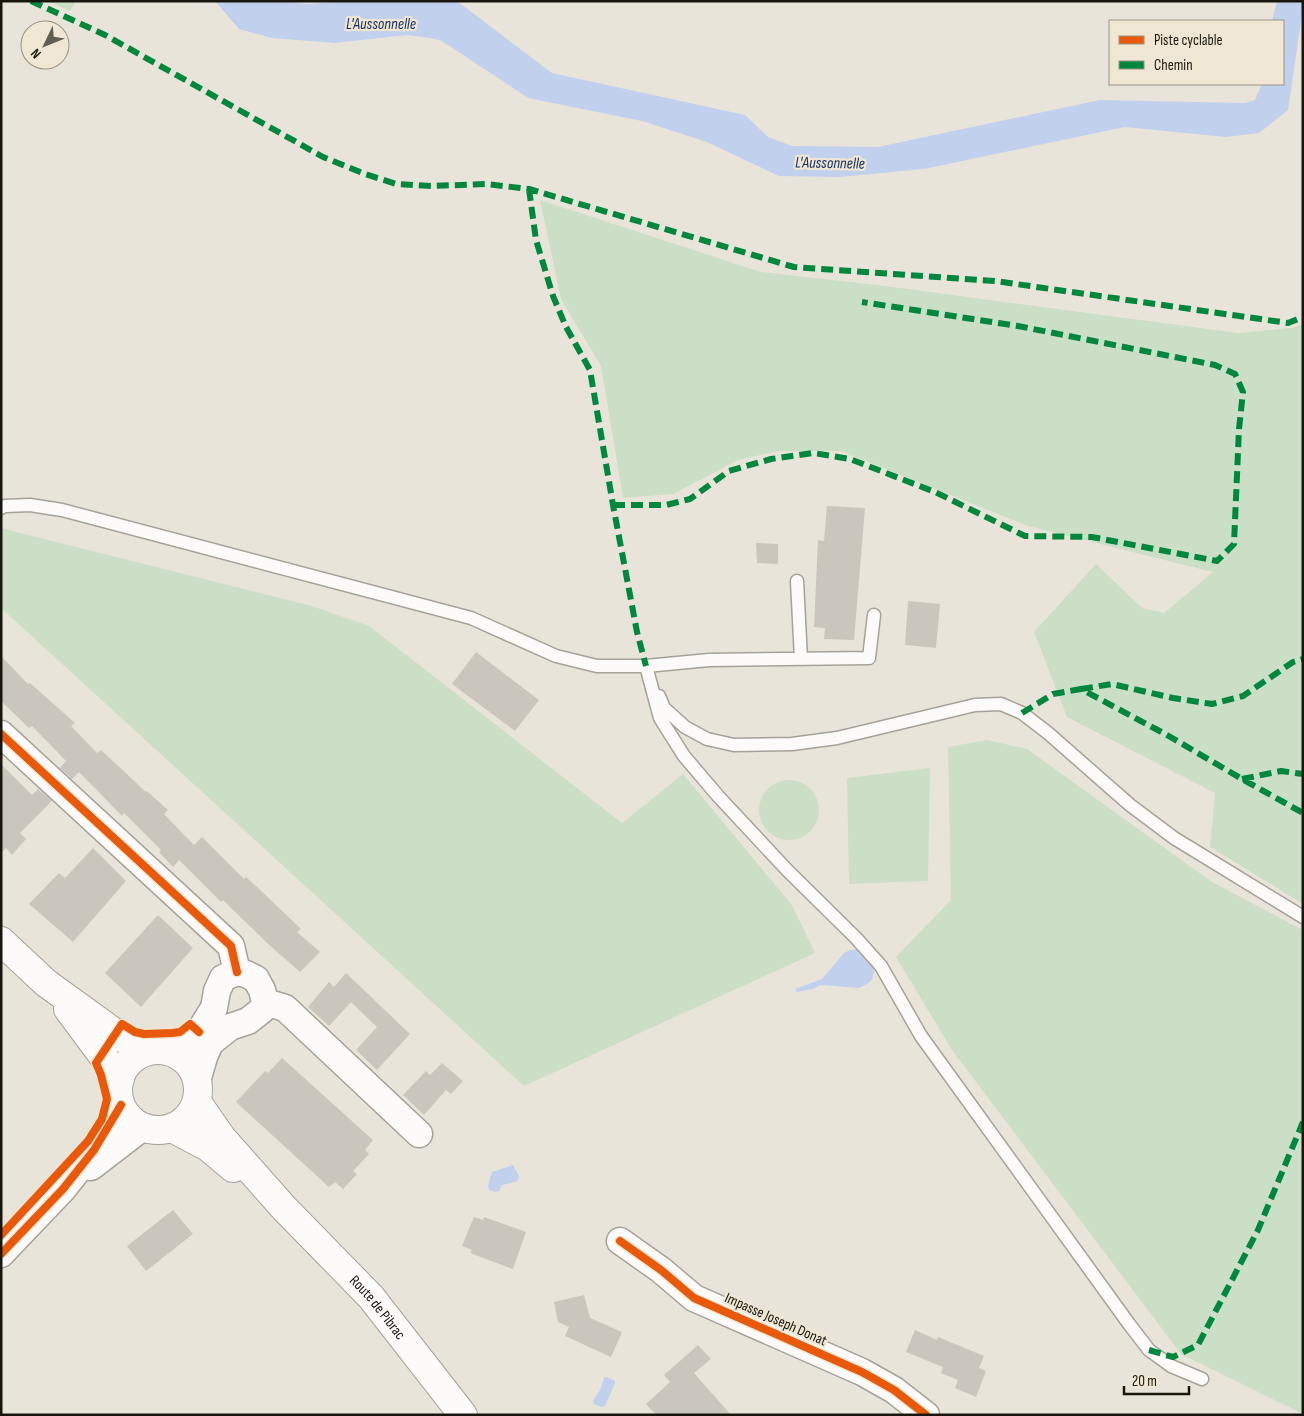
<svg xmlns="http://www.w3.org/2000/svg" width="1304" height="1416" viewBox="0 0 1304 1416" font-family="'Sofia Sans Condensed',sans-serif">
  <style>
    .green { fill: #cbdec6 }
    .water { fill: #c1d0ec }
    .building { fill: #cac6be }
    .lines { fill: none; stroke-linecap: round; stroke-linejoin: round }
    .service-casing { stroke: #a6a29a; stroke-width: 15 }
    .minor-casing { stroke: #a6a29a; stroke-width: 29 }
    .secondary-casing { stroke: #a6a29a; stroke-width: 30 }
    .service { stroke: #fcfbf9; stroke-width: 12 }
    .minor { stroke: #fcfbf9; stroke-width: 26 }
    .secondary { stroke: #fcfbf9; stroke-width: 28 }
    .quiet { stroke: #00873e; stroke-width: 6; stroke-dasharray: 12 6; stroke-linecap: butt }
    .cycleway-casing { stroke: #efe7d3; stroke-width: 11 }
    .cycleway { stroke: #e8590c; stroke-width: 8 }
    .labels { text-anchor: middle; stroke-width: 4.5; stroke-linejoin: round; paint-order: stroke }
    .street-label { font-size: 15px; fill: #19160f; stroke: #efe7d3 }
    .water-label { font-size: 16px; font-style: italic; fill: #193065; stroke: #efe7d3 }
  </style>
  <rect width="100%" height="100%" fill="#e9e4d9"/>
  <path class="green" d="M48 1H76L70 11Z
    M540 200 761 272 885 286 1238 333 1291 328 1303 324V904L1210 847 1215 793 1067 717 1034 632 1096 564 1142 608 1164 613 1213 572 1028 526 841 451H779L738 460 673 494 623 498 601 366 561 299Z
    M1 528 312 606 369 626 622 823 683 774 792 905 815 953 524 1086 1 608Z
    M987 740 1027 749 1212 882 1303 930V1414L1181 1354 952 1050 896 957 951 900 948 747Z
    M930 768 928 881 849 884 847 778Z
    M759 810a30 30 0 1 1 60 0a30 30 0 1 1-60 0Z"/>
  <path class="water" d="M215 1H278L308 4 350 1H457L552 73 745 115 768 137 792 146 878 147 1100 100 1245 103 1255 100 1262 84H1283V21H1272L1277 1H1303V7L1288 110 1259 133 1226 137 1125 127 924 169 839 177 779 176 707 142 642 121 528 98 442 41 430 38 407 35 335 43 272 38 239 29Z
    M860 949 876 964 872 980 867 984 859 988 821 985 813 989 797 992 795 989 822 979 844 953 850 950Z
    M513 1165 519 1176 518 1180 515 1182 502 1185 499 1191 495 1192 489 1190 488 1185 492 1172Z
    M607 1377 615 1381V1383L605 1406 602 1407 594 1404 593 1401 600 1390 604 1378Z"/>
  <path class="building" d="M827 506 865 508 854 640 824 639 825 628 814 627 818 540 824 541Z
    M756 543 778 544V564L757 563Z
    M908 601 940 604 936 648 905 645Z
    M476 652 539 700 515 731 452 684Z
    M1 656 28 684 30 683 75 723 71 726 97 753 101 750 146 792 147 791 168 810 164 814 194 845 202 837 244 879 246 877 257 887 301 929 297 932 320 952 300 972 267 943 223 900 221 902 179 860 173 867 159 852 161 850 124 813 122 816 79 772 72 779 60 768 66 761 32 726 29 728 1 701Z
    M1 764 32 795 38 789 52 801 20 833 26 839 12 855 6 848 1 853Z
    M93 848 126 881 73 942 29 904 59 873 65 878Z
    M158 915 193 948 141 1007 105 973Z
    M346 973 410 1034 377 1070 356 1050 377 1027 351 1002 329 1026 308 1007 329 982 334 987Z
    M282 1058 373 1140 365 1150 369 1154 353 1171 357 1174 343 1189 335 1182 329 1187 236 1102 265 1071 268 1073Z
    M442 1063 463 1081 451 1094 446 1090 424 1115 403 1095 426 1071 430 1075Z
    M173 1210 193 1234 146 1271 127 1246Z
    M474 1217 483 1220 484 1217 526 1232 513 1269 470 1253 472 1250 462 1246Z
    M584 1295 590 1318 622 1332 611 1357 565 1336 569 1327 558 1322 554 1302Z
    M915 1330 937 1340 938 1337 984 1356 979 1368 986 1371 976 1397 955 1388 958 1380 941 1373 943 1367 906 1352Z
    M698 1345 711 1359 694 1373 731 1415H656L646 1404 670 1382 664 1375Z"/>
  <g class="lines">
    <g class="service-casing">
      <path id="service" d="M1 508 5 506 30 505 62 510 471 618 556 656 597 666H646L709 660 869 658 874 615
        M797 581 801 659
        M646 666 660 718 684 756 718 796 787 870 856 938 881 966 921 1036 1129 1324 1149 1350 1171 1366 1202 1379
        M659 696 664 708 685 727 707 739 734 745 792 744 837 738 975 705 1001 704 1022 713 1048 733 1130 805 1174 838 1303 917"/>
    </g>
    <g class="minor-casing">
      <path id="minor" d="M1 734 231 946 237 972
        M265 1002 285 1008 419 1134
        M169 1051 186 1043 199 1032 214 1008 217 991 223 978 237 972 246 974 256 979 262 990 265 1002 262 1010 248 1021 230 1027 210 1043 204 1057 197 1081
        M91 1167 143 1127
        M620 1241 661 1270 694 1298 862 1372 894 1390 926 1415
        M1 1254 63 1189 94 1150 121 1105"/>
    </g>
    <g class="secondary-casing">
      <g id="secondary">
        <path d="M1 941 46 983 115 1033 144 1052"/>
        <path d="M68 1009 120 1079"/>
        <circle cx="158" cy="1090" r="40"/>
        <path id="s1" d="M197 1102 222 1138 284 1208 371 1297 463 1415"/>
        <path d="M172 1128 208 1147 233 1168"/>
      </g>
    </g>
    <use href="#service" class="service"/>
    <use href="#minor" class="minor"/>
    <use href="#secondary" class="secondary"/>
    <path class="quiet" d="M31 1 105 35 323 157 365 174 396 184 431 186 486 184 529 189 794 267 995 281 1288 323 1303 317
      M529 189 536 240 553 296 566 327 590 370 613 505 637 632 646 666
      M613 505H666L690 499 729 471 771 459 813 453 850 459 935 492 1025 536 1092 537 1217 561 1234 544 1239 429 1243 392 1235 374 1215 365 1018 326 862 302
      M1081 689 1112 684 1173 698 1212 704 1243 696 1293 662 1303 659
      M1022 713 1053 694 1081 689 1167 735 1242 779 1303 813
      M1242 779 1281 771 1303 774
      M1149 1350 1173 1357 1198 1345 1258 1230 1303 1122"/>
    <g class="cycleway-casing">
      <path id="cycleway" d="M1 734 231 946 237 972
        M1 1235 88 1141 102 1119 107 1099 101 1075 96 1063 122 1024 135 1032 144 1034 172 1033 180 1032 190 1024 199 1032
        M620 1241 661 1270 694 1298 862 1372 894 1390 926 1415
        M1 1254 63 1189 94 1150 121 1105"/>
    </g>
    <use href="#cycleway" class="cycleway"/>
  </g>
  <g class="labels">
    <g class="street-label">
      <text dy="5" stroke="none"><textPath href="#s1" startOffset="274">Route de Pibrac</textPath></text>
      <text transform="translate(776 1319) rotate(24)" y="5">Impasse Joseph Donat</text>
    </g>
    <g class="water-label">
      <text x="381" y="29">L'Aussonnelle</text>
      <text transform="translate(830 162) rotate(1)" y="6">L'Aussonnelle</text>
    </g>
  </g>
  <rect width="1304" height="1416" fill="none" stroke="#19160f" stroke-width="5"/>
  <rect x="1109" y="20" width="175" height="65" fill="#efe7d3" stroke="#999385"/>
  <rect x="1119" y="36" width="25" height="8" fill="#e8590c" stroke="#999385"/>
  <text x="1154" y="45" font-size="15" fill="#19160f">Piste cyclable</text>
  <rect x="1119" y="61" width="25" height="8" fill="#00873e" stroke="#999385"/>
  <text x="1154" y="70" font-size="15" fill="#19160f">Chemin</text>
  <g transform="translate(45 45) rotate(227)"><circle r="24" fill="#efe7d3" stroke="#999385"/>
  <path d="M0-4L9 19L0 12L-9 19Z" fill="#625e56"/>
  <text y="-8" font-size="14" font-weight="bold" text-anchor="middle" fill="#19160f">N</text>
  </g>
  <path d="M1124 1386v8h65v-8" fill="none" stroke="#19160f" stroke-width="2.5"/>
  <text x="1132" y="1386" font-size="15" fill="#19160f" stroke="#efe7d3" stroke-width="4" paint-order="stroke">20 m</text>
</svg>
